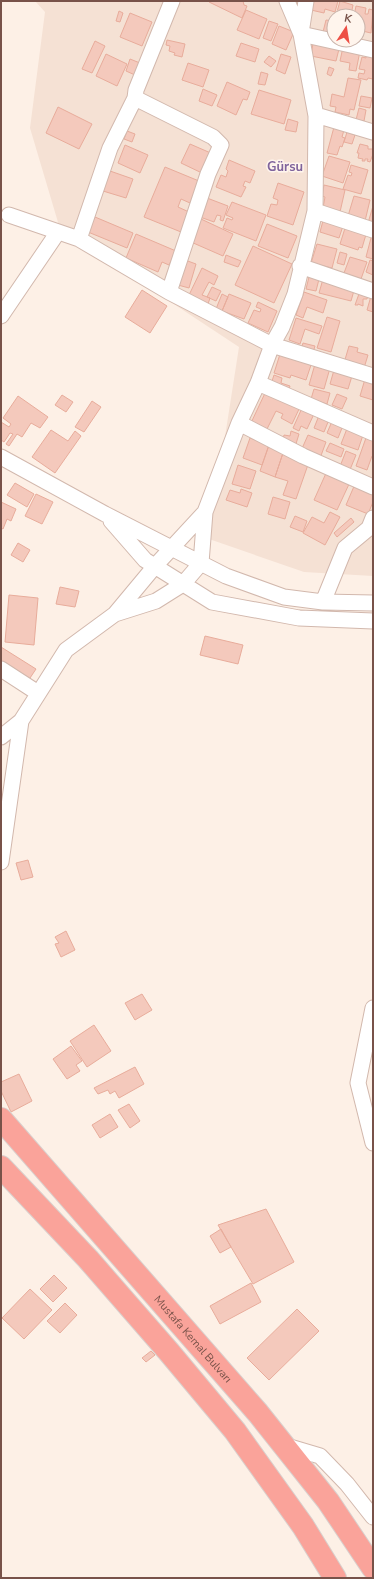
<svg xmlns="http://www.w3.org/2000/svg" width="374" height="1579" viewBox="0 0 374 1579" font-family="'Nunito Sans',sans-serif">
  <style>
    .residential { fill: #f5e1d4; fill-rule: evenodd }
    .building { fill: #f4c9bc; stroke: #e8ac9b }
    .lines { fill: none; stroke-linecap: round; stroke-linejoin: round }
    .minor-casing { stroke: #d2b8ad; stroke-width: 17 }
    .highway-casing { stroke: #d9cfcc; stroke-width: 24 }
    .minor { stroke: #fff; stroke-width: 15 }
    .highway { stroke: #faa39a; stroke-width: 22 }
    .labels { text-anchor: middle; stroke-width: 3; stroke-linejoin: round; paint-order: stroke }
    .street-label { font-size: 11px; fill: #785249; stroke: #fff5ed }
    .quarter-label { font-size: 13px; font-weight: bold; fill: #80649c; stroke: #fff5ed }
  </style>
  <rect width="100%" height="100%" fill="#fdf0e6"/>
  <path class="residential" d="M35 1H373V576L304 572 209 539 239 347 60 229 30 128 45 12ZM334 16H358V40H334Z"/>
  <path class="building" d="M210 1H243L244 5 247 6 242 18 209 2Z
    M314 1H338L335 12 325 9 324 13 311 10Z
    M340 1 353 5 351 15 337 12Z
    M356 6 366 8 365 14H368L369 9 373 10 371 33 358 30V16H354Z
    M246 10 267 19 259 39 237 30Z
    M119 11 123 13 120 22 116 21Z
    M130 13 152 22 142 46 120 37Z
    M326 20 334 21V39L323 32Z
    M269 21 278 24 271 41 263 38Z
    M279 26 294 32 286 50 272 44Z
    M167 40 185 44 182 57 174 55 175 53 169 51 170 46 166 45Z
    M95 41 105 46 92 73 82 69Z
    M241 43 259 49 255 62 236 56Z
    M313 43 339 49 336 61 311 56Z
    M343 47 360 51 356 71 349 70 350 63 340 61Z
    M106 54 127 64 117 86 96 76Z
    M281 54 291 57 285 74 276 70Z
    M366 55 373 56V79L368 78 367 80 358 78 359 73 364 74 365 70 359 69 362 57 366 58Z
    M269 56 276 61 271 67 264 62Z
    M130 59 140 63 135 75 126 71Z
    M188 63 209 70 203 87 182 80Z
    M329 67 334 69 331 76 327 74Z
    M261 72 268 74 265 85 258 84Z
    M348 78 361 80 354 110 350 109 349 115 335 112 336 107 330 106 332 94 344 97Z
    M227 82 250 92 247 100 243 99 236 115 217 106Z
    M203 89 217 95 212 106 199 101Z
    M259 90 291 100 284 124 251 114Z
    M361 96 372 98 370 108 359 106Z
    M58 107 92 124 79 149 46 133Z
    M359 108 366 110 364 121 356 120Z
    M288 119 298 122 296 132 285 130Z
    M334 127 344 130 342 137 345 138 342 147 340 146 337 155 327 153Z
    M127 131 135 134 132 142 124 139Z
    M347 132 355 135 352 144 344 142Z
    M190 144 213 154 204 174 181 163Z
    M360 144 368 146V149H373V154L370 162 367 161 368 159H365V161H362L363 159 358 158 359 153H357Z
    M125 145 148 155 140 173 118 163Z
    M329 156 350 162 343 183 322 176Z
    M229 160 255 171 250 183 245 181 243 186 246 187 241 197 216 187 221 175 226 177 228 171 226 169Z
    M351 165 368 170 361 194 343 189 348 175 351 176 352 173 349 172Z
    M165 167 199 181 190 203 181 199 178 207 189 212 181 232 144 217Z
    M110 171 133 179 126 198 103 191Z
    M278 183 304 192 293 225 267 216 271 204 277 205 278 200 273 198Z
    M324 185 345 190 340 212 323 208 325 197 322 196Z
    M354 196 370 200 365 221 348 216Z
    M207 198 228 206 223 221 220 220 221 216 217 215 214 222 200 217Z
    M232 202 266 215 256 241 223 228 227 218 232 220 233 218 226 215Z
    M373 206V225L368 223Z
    M95 217 133 233 127 248 88 232Z
    M324 217 344 223 339 238 320 232Z
    M201 219 233 234 223 256 191 242Z
    M267 224 297 236 288 258 258 246Z
    M346 225 367 231 362 248 359 247 358 250 340 244Z
    M136 234 176 251 169 265 162 262 158 272 126 258Z
    M372 234H373V259L366 257Z
    M317 244 337 249 332 268 311 263Z
    M253 246 292 264 274 303 235 285Z
    M340 252 347 254 344 265 337 263Z
    M226 255 241 261 238 267 224 262Z
    M350 257 367 262 361 279 344 273Z
    M185 260 196 264 189 288 178 285Z
    M370 260 373 261V275L366 272Z
    M202 268 218 276 214 285 209 282 202 295 210 298 208 304 189 295Z
    M310 273 320 275 316 291 306 289Z
    M323 279 355 287 351 301 319 293Z
    M212 287 221 291 216 301 207 297Z
    M142 290 167 306 150 333 125 317Z
    M360 291 368 294 367 299H363V306L358 304V305H355Z
    M304 292 327 300 323 313 307 307 303 318 296 315Z
    M222 294 228 297 222 311 216 309Z
    M229 294 251 303 244 319 222 311Z
    M371 296 373 297V314V312L367 310Z
    M258 302 277 311 268 332 248 323 254 310 260 312 261 309 256 307Z
    M327 317 340 321 331 352 317 348Z
    M296 318 322 326 319 334 305 329 300 344 289 340Z
    M303 343 315 346 312 356 300 353Z
    M349 346 358 348 357 352 368 355 364 368 344 363Z
    M281 351 312 362 306 380 291 375 290 378 274 373Z
    M315 364 330 368 324 389 309 385Z
    M334 370 352 376 348 389 330 384Z
    M274 375 282 378 281 383 290 386 288 393 270 387Z
    M365 379 373 381V400L360 396Z
    M314 389 330 393 327 404 311 399Z
    M266 391 300 407 292 424 281 418 283 414 276 411 265 433 250 425Z
    M337 394 347 398 342 409 332 405Z
    M62 395 73 402 66 412 55 405Z
    M18 396 48 417 40 428 31 423 22 437 17 434 9 446 6 444 13 434 10 433 4 442 1 440V422L9 427 11 424 3 418Z
    M92 401 101 407 84 432 75 427Z
    M302 408 314 414 307 429 301 426 299 431 293 428Z
    M320 413 330 417 324 432 314 428Z
    M333 419 344 423 338 438 327 433Z
    M348 426 364 432 358 450 341 444Z
    M51 430 68 441 75 431 81 436 55 473 32 457Z
    M291 431 299 434 295 447 282 443 284 435 290 436Z
    M308 435 326 442 319 461 300 453Z
    M367 435 373 438V457L372 456 367 470 356 466Z
    M250 438 269 445 262 465 243 458Z
    M330 443 344 449 341 457 326 451Z
    M269 445 284 450 275 477 260 471Z
    M284 450 310 459 296 499 283 495 288 481 275 477Z
    M346 451 356 455 349 472 339 469Z
    M238 465 256 471 250 489 232 484Z
    M327 471 350 482 337 510 314 500Z
    M15 483 34 494 27 507 7 495Z
    M355 484 373 492V502L368 514 346 505Z
    M241 489 252 493 247 507 226 500 230 490 240 493Z
    M36 494 53 502 42 524 25 516Z
    M273 497 290 502 285 519 268 514Z
    M1 502 16 509 11 521 7 519 3 529 1 528Z
    M330 512 340 517 325 545 303 533 312 517 324 523Z
    M295 516 307 521 303 532 290 527Z
    M351 518 354 522 337 537 334 533Z
    M18 543 30 550 23 562 11 555Z
    M60 587 79 591 75 607 56 604Z
    M9 595 38 598 34 645 5 642Z
    M205 636 243 645 238 664 200 655Z
    M1 647 36 669 28 681 1 663Z
    M28 860 33 877 21 880 16 863Z
    M66 931 75 950 61 957 55 944 59 943 55 937Z
    M142 994 152 1010 135 1020 125 1003Z
    M94 1025 111 1051 87 1067 70 1041Z
    M71 1046 82 1061 76 1065 80 1071 67 1079 53 1059Z
    M135 1067 144 1084 119 1098 115 1091 110 1094 108 1090 98 1094 94 1088Z
    M19 1074 32 1101 11 1112 1 1091V1082Z
    M129 1104 140 1121 130 1128 118 1110Z
    M110 1114 118 1127 100 1138 92 1125Z
    M266 1209 294 1262 253 1284 218 1225Z
    M221 1229 231 1247 220 1253 210 1236Z
    M54 1275 67 1288 53 1302 40 1289Z
    M251 1283 261 1302 220 1324 210 1306Z
    M30 1289 52 1310 24 1339 2 1318Z
    M65 1303 77 1315 60 1333 47 1321Z
    M297 1309 319 1331 269 1380 247 1358Z
    M151 1351 155 1355 146 1362 142 1358Z"/>
  <g class="lines">
    <g class="minor-casing">
      <path id="minor" d="M301 33 306 1
        M301 34 373 50
        M135 98 213 137 221 145 208 174 169 292
        M316 115 373 132
        M315 211 373 230
        M9 215 79 239 169 292 272 345 373 376
        M79 239 110 148 135 98 136 90 172 1
        M300 266 373 291
        M1 316 58 232
        M258 383 373 433
        M239 423 303 456 373 487
        M1 457 105 514 226 576 284 597 323 602 373 603
        M111 521 145 560 212 602 299 618 373 621
        M323 602 345 548 369 528 373 518
        M115 614 156 601 183 584 201 563 205 512 239 423 258 383 272 345 282 327 295 294 315 211 316 116 301 34 287 1
        M1 669 38 693
        M1 737 21 721 66 650 115 614 155 566 205 512
        M1 862 21 721
        M373 1008 358 1083 373 1143
        M283 1445 320 1456 347 1484 373 1517"/>
    </g>
    <g class="highway-casing">
      <g id="highway">
        <path id="s1" d="M1 1119 258 1413 328 1501 373 1568"/>
        <path d="M1 1167 88 1259 169 1352 235 1431 303 1526 335 1578"/>
      </g>
    </g>
    <use href="#minor" class="minor"/>
    <use href="#highway" class="highway"/>
  </g>
  <g class="labels">
    <g class="street-label">
      <text dy="4" stroke="none"><textPath href="#s1" startOffset="292">Mustafa Kemal Bulvarı</textPath></text>
    </g>
    <g class="quarter-label">
      <text x="285" y="171">Gürsu</text>
    </g>
  </g>
  <rect width="374" height="1579" fill="none" stroke="#785249" stroke-width="4"/>
  <g transform="translate(346 28) rotate(12)"><circle r="19" fill="#fff5ed" stroke="#c9b4ab"/>
  <path d="M0-3L7 15L0 10L-7 15Z" fill="#ed4f45"/>
  <text y="-6" font-size="11" font-weight="bold" text-anchor="middle" fill="#785249">K</text>
  </g>
</svg>
